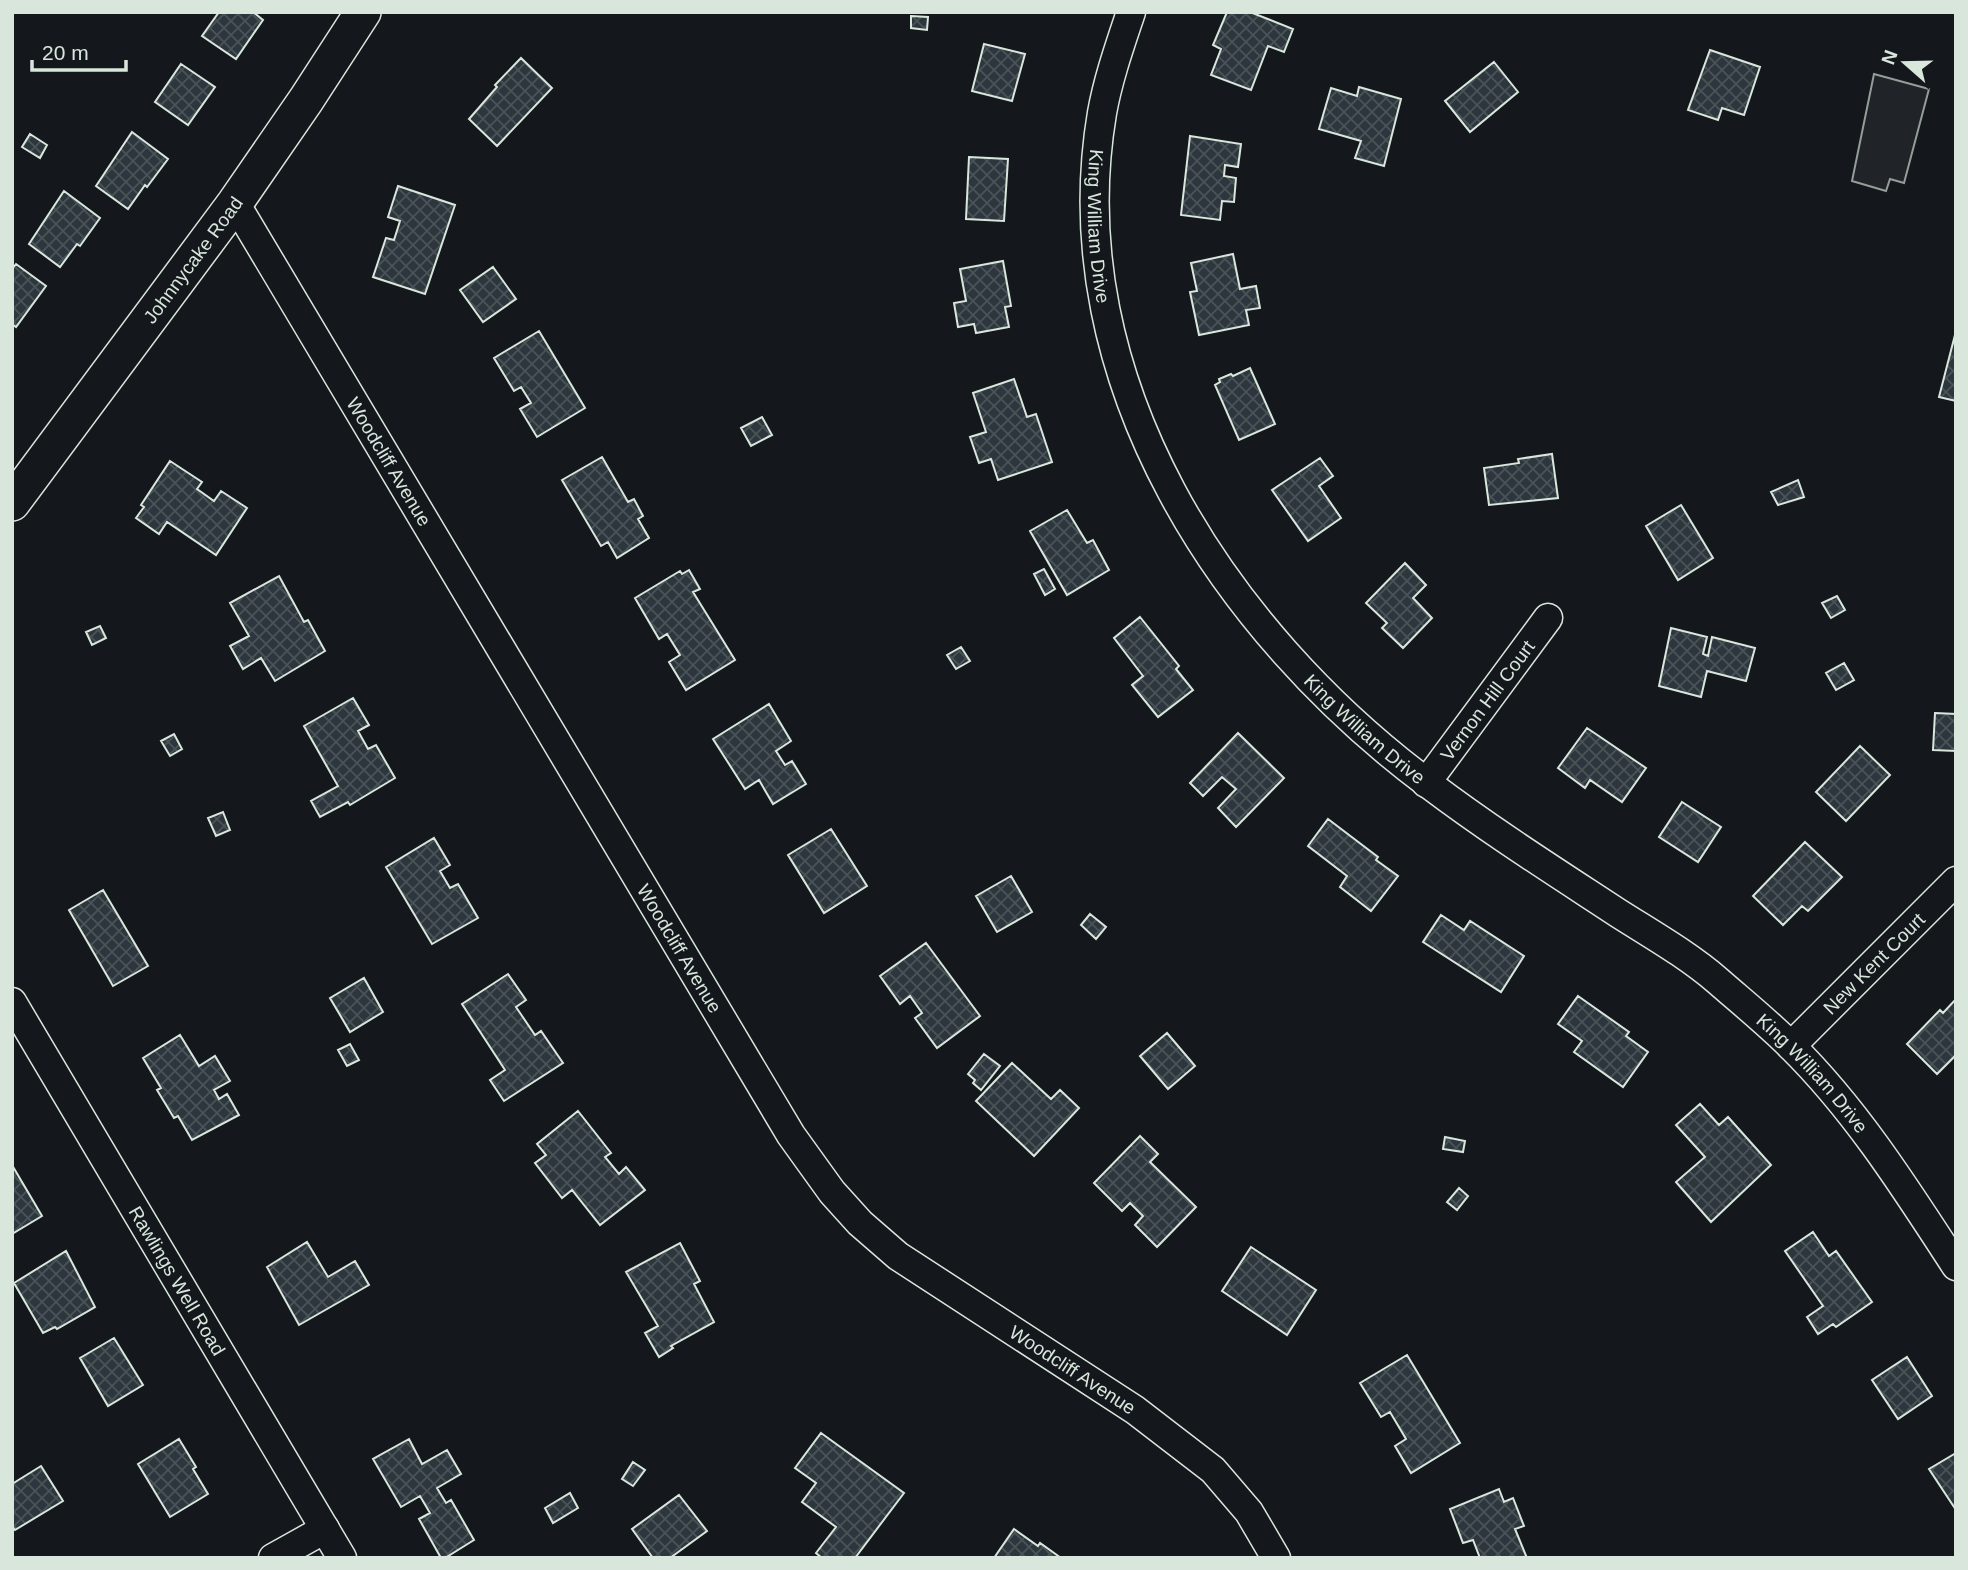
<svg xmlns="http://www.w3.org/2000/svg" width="1968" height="1570" viewBox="0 0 1968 1570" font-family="Helvetica,sans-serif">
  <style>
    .park { fill: #202428; stroke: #939e99; stroke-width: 2 }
    .building { fill: url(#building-cross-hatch); stroke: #d8e6dc; stroke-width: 2 }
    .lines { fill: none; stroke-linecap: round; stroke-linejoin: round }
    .minor-casing { stroke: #d8e6dc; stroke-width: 31 }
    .tertiary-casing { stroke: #d8e6dc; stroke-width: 38 }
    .minor { stroke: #14181c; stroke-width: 28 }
    .tertiary { stroke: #14181c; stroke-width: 35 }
    .labels { text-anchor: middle; stroke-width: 5; stroke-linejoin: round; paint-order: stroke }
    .street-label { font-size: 19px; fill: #d8e6dc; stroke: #14181c }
  </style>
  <defs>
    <pattern id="building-cross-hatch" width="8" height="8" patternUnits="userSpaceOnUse" patternTransform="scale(1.75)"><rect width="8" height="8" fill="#2c363c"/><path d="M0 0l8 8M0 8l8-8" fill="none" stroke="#4a5358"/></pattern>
  </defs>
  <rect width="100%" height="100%" fill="#14181c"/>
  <path class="park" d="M1874 74 1929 89 1904 183 1890 179 1886 191 1852 181Z"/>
  <path class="building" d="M219 12H253L263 20 236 59 202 36Z
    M1227 12H1250L1293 29 1284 52 1268 46 1251 90 1211 75 1221 49 1213 45Z
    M911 16 928 17 927 30 911 28Z
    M984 44 1025 54 1012 101 972 91Z
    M1710 50 1760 67 1744 115 1722 108 1718 120 1688 110Z
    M521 58 552 88 497 146 469 119 497 87 495 85Z
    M1494 62 1518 92 1470 132 1445 101Z
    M181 64 215 87 188 125 155 102Z
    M1359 87 1401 99 1384 166 1355 158 1361 141 1319 129 1331 88 1357 96Z
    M132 132 168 159 147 187 145 185 128 209 96 186Z
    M30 134 47 145 40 158 22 147Z
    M1190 136 1241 144 1238 167 1225 165 1224 176 1236 178 1234 202 1222 201 1220 220 1181 215Z
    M969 157 1008 159 1004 221 966 219Z
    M398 186 455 205 425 294 373 277 386 238 394 240 400 221 388 217Z
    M64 191 100 218 80 246 77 244 60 267 29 244Z
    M1233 254 1240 289 1256 286 1260 308 1246 310 1249 325 1199 335 1190 292 1197 291 1191 263Z
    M1003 261 1011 306 1005 307 1009 327 976 333 974 324 958 327 954 303 966 301 960 269Z
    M16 264 46 286 16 327 12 324V269Z
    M493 267 516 299 483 322 460 290Z
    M539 331 585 408 537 437 520 409 531 403 521 387 514 391 494 358Z
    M1956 331V401L1939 397Z
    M1250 368 1275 424 1239 440 1215 385 1220 382 1219 379 1231 374 1233 376Z
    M1014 379 1027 417 1036 414 1052 462 998 480 991 459 979 463 970 437 986 432 973 393Z
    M762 417 772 435 751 446 741 428Z
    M1552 454 1558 498 1489 505 1484 468 1519 463 1518 459Z
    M602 457 628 502 634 499 643 516 638 519 649 538 617 558 608 542 601 546 562 480Z
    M1320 458 1333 476 1319 486 1341 518 1308 541 1272 490Z
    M170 461 202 482 197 489 214 501 221 491 247 508 216 555 167 522 159 534 136 518 144 507 141 505Z
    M1798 480 1804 497 1778 505 1771 492Z
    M1681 505 1713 558 1678 580 1646 526Z
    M1067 510 1087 543 1093 540 1109 570 1067 595 1030 531Z
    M1405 563 1426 585 1413 598 1432 618 1403 648 1382 628 1387 623 1366 603Z
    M1044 569 1055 589 1045 595 1034 574Z
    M689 570 700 589 693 592 735 660 686 690 669 662 680 655 667 634 659 639 635 598 680 571 682 574Z
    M279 576 304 622 308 620 325 651 275 681 261 658 243 669 230 646 249 636 230 603Z
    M1837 596 1845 610 1831 618 1822 603Z
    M1140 617 1179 666 1176 669 1193 690 1158 717 1132 685 1143 676 1114 638Z
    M100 626 106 638 92 645 86 632Z
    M1671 628 1707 637 1703 654 1708 656 1712 637 1755 648 1746 681 1707 671 1701 697 1659 686Z
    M961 647 970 661 956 669 947 655Z
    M1844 663 1854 680 1836 690 1826 673Z
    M353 698 369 725 358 731 368 749 376 745 395 778 350 805 348 802 320 817 311 801 338 786 304 726Z
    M769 704 791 741 776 751 785 765 792 761 806 784 773 804 759 780 745 789 713 739Z
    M1935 713 1956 714V751L1933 750Z
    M1587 728 1646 768 1622 802 1590 780 1585 788 1558 768Z
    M1238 733 1284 778 1236 827 1218 808 1236 789 1222 777 1203 796 1190 783Z
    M174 734 182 749 170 756 161 741Z
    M1860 746 1890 775 1846 821 1816 792Z
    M1682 802 1721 827 1698 862 1659 837Z
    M223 812 230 830 216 836 208 818Z
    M1328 819 1378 857 1376 860 1398 876 1371 911 1340 887 1347 876 1308 846Z
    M831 829 867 886 824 913 788 855Z
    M434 838 450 865 440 871 450 888 458 884 478 918 432 944 386 867Z
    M1805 842 1842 877 1808 911 1802 906 1783 925 1753 896Z
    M1011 876 1032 912 997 932 976 896Z
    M103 890 148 966 113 986 69 910Z
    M1090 914 1106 927 1096 939 1081 925Z
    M1441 915 1464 930 1470 921 1524 956 1501 992 1423 942Z
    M926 943 980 1016 937 1048 915 1018 922 1013 910 996 900 1004 880 976Z
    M508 974 526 1000 516 1007 535 1035 541 1031 563 1063 504 1101 490 1080 505 1070 462 1004Z
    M364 978 383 1012 350 1032 330 998Z
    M1578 996 1629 1032 1626 1036 1648 1052 1623 1087 1574 1052 1582 1041 1558 1024Z
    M1956 999V1055L1937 1074 1907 1044 1940 1010 1943 1013Z
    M1167 1033 1195 1066 1168 1089 1140 1056Z
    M180 1035 199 1066 215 1056 230 1081 214 1090 219 1099 227 1094 239 1115 192 1140 178 1116 174 1118 157 1090 161 1088 143 1058Z
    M350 1044 359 1060 347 1066 338 1050Z
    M984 1054 1000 1066 981 1090 973 1083 975 1080 968 1074Z
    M1012 1063 1051 1099 1060 1090 1079 1108 1034 1156 976 1101Z
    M1700 1104 1719 1125 1728 1117 1771 1165 1711 1222 1676 1182 1705 1157 1676 1125Z
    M578 1111 611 1153 605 1157 619 1174 626 1167 645 1190 600 1225 572 1190 562 1198 535 1163 546 1155 537 1144Z
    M1140 1136 1158 1154 1150 1162 1196 1207 1157 1247 1135 1225 1143 1216 1130 1203 1122 1211 1094 1183Z
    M1445 1137 1465 1141 1463 1152 1443 1149Z
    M12 1165 42 1216 12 1234Z
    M1459 1188 1468 1196 1457 1210 1447 1202Z
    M1813 1232 1829 1256 1836 1251 1872 1302 1836 1327 1833 1324 1818 1334 1807 1317 1823 1306 1785 1251Z
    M307 1242 328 1277 355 1261 369 1285 299 1325 267 1267Z
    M680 1243 700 1281 694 1284 714 1322 671 1346 673 1348 659 1357 645 1333 658 1326 626 1272Z
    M1251 1247 1316 1290 1287 1335 1222 1291Z
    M66 1251 95 1307 57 1329 55 1327 43 1333 14 1283Z
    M114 1338 143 1385 108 1406 80 1358Z
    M1407 1355 1460 1443 1411 1473 1395 1446 1406 1439 1390 1412 1381 1417 1360 1383Z
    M1907 1357 1932 1396 1898 1419 1872 1380Z
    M821 1433 904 1493 855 1558H822L816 1553 836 1527 802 1502 816 1483 795 1468Z
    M179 1439 196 1467 193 1469 208 1494 170 1517 138 1464Z
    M409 1439 422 1464 447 1450 461 1474 437 1488 446 1503 451 1500 474 1540 445 1558H441L419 1519 430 1513 420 1496 401 1507 373 1459Z
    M1956 1453V1510L1929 1469Z
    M633 1462 645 1470 633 1486 622 1479Z
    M41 1466 63 1501 15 1530 12 1526V1484Z
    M1499 1489 1504 1502 1513 1498 1524 1526 1515 1529 1527 1558H1480L1473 1540 1463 1543 1450 1509Z
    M570 1493 578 1508 553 1523 545 1508Z
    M679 1495 707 1531 670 1558H653L632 1529Z
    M1014 1529 1038 1546 1040 1543 1061 1558H994Z"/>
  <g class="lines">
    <g class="minor-casing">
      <g id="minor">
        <path id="s1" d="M1131 12C1120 45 1108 79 1102 113 1057 380 1224 632 1430 785 1491 831 1554 871 1618 913 1651 934 1688 955 1718 981 1742 1002 1768 1023 1791 1046 1856 1110 1906 1189 1956 1266"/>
        <path id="s2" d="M235 203 791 1135 832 1192 860 1223 898 1256 1135 1410 1213 1470 1249 1512 1276 1558"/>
        <path id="s3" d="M1426 783 1548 618"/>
        <path id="s4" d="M12 1002 342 1558"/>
        <path id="s5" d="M1791 1046 1956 881"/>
        <path d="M273 1558 325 1529"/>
      </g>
    </g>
    <g class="tertiary-casing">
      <g id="tertiary">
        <path id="s6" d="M12 503 235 203 306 100 363 12"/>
      </g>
    </g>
    <use href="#minor" class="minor"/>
    <use href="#tertiary" class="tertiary"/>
  </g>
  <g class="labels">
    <g class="street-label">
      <text dy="7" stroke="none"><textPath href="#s1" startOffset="219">King William Drive</textPath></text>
      <text dy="7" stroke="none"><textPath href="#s6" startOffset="303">Johnnycake Road</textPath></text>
      <text dy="7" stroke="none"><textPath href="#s2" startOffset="301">Woodcliff Avenue</textPath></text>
      <text dy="7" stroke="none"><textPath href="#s3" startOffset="103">Vernon Hill Court</textPath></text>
      <text dy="7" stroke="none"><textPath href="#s1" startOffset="805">King William Drive</textPath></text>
      <text dy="7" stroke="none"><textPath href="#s2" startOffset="868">Woodcliff Avenue</textPath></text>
      <text dy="7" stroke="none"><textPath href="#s5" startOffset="117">New Kent Court</textPath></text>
      <text dy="7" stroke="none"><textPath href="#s1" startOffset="1372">King William Drive</textPath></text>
      <text dy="7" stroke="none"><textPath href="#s4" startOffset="324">Rawlings Well Road</textPath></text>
      <text dy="7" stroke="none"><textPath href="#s2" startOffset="1456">Woodcliff Avenue</textPath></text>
    </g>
  </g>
  <rect width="1968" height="1570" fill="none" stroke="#d8e6dc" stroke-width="28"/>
  <g transform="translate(1905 63) rotate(290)" stroke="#14181c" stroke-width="5" paint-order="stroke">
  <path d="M0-5L12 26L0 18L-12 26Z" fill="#d8e6dc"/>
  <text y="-10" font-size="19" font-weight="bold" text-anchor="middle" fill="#d8e6dc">N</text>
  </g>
  <path d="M32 60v10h94v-10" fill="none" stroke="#d8e6dc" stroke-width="3.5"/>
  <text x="42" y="60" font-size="21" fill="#d8e6dc" stroke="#14181c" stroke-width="5" paint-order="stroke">20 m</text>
</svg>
